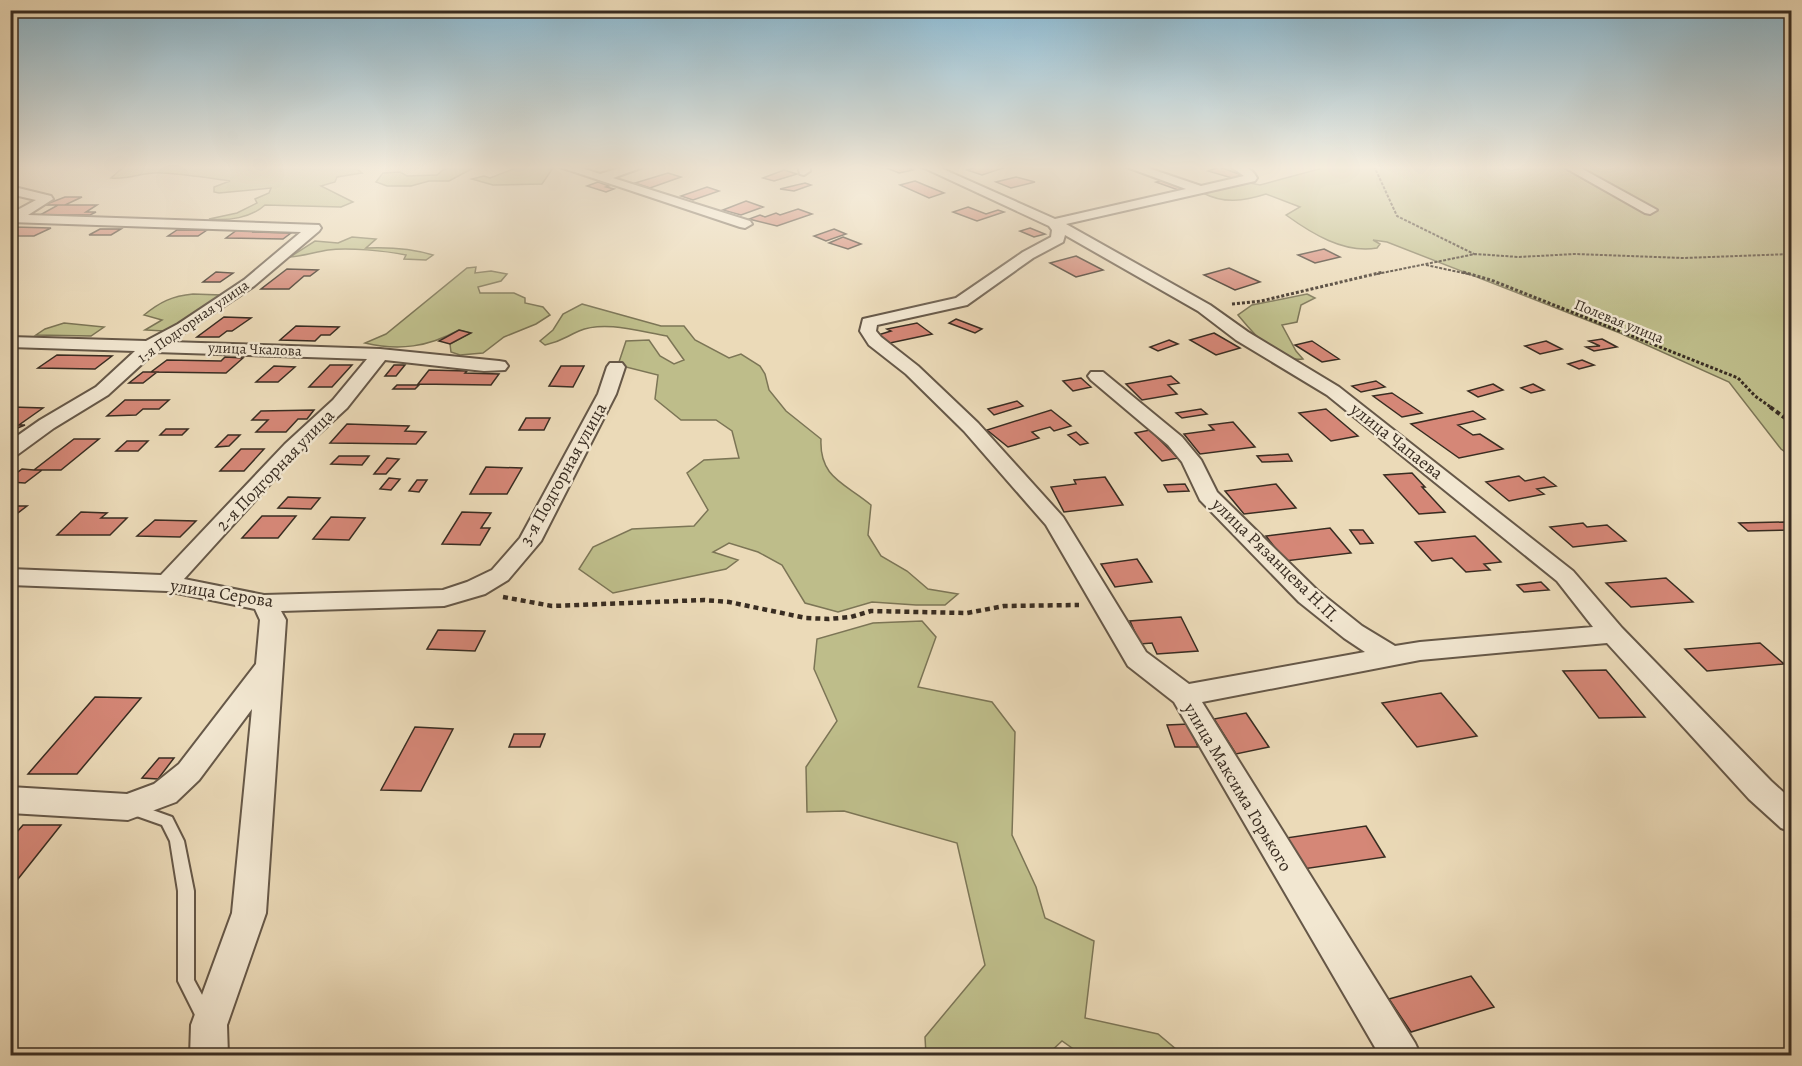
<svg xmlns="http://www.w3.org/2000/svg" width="1802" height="1066" viewBox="0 0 1802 1066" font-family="Alegreya,serif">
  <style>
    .green { fill: #bebd8a; stroke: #7c7556; stroke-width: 1.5 }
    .building { fill: #d58777; stroke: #392d22; stroke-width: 1.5 }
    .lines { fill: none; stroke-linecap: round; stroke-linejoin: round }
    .lane-casing { stroke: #665848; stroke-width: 4 }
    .street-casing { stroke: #665848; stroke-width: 4 }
    .path-far3 { stroke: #392d22; stroke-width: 2; stroke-dasharray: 3 1.5; stroke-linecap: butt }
    .path-far2 { stroke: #392d22; stroke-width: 3; stroke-dasharray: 3 2; stroke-linecap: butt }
    .path-far1 { stroke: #392d22; stroke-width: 4; stroke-dasharray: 4.5 3; stroke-linecap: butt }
    .path { stroke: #392d22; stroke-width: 4.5; stroke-dasharray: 5 4; stroke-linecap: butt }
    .lane { fill: #f2e7d1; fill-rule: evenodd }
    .street { fill: #f2e7d1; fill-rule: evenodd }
    .labels { text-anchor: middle; stroke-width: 5; stroke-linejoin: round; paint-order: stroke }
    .far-street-label { font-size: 15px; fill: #392d22; stroke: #f2e7d1 }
    .street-label { font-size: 18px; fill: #392d22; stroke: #f2e7d1 }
  </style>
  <rect width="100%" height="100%" fill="#ebdab8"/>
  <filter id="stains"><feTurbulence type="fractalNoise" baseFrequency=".00333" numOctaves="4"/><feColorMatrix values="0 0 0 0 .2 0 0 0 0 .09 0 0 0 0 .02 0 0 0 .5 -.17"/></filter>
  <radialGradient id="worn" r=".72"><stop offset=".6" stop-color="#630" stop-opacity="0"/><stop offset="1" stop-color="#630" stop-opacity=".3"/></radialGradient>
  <path class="green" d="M116 166H353L362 173 337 177 335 182 321 186 353 202 341 207 265 205C251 218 228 221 209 219L237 213 257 203 255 199 269 193 271 188 219 193 214 192V187L230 181C208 178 185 174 163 173 144 171 130 180 111 178L121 169Z
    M453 166H477L449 181H429L411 186H387L376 182 383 173 400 172 407 176 437 175 443 170Z
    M521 166 553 168 542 184 493 185 472 179 484 176 490 178Z
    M1330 166H1791V456L1781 449 1729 382 1620 333 1387 242 1373 240 1380 244 1377 248C1344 254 1311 233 1286 215L1300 207 1266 194C1244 201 1224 204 1203 193L1250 183 1260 185Z
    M352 237 376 239 366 248C389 247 410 248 433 255L426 260 404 259 406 255C386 251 348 247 328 250 315 252 304 256 290 257L315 241 338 243Z
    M476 267 475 273 491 271 507 274 501 281 478 287 480 293H514L525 298V303L543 307 550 315 536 324 504 337 483 353 460 355 451 352 450 344 470 333 459 330C428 347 399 351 365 343L386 334 467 268Z
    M193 294 220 295 178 325 164 331 145 330 162 320 144 315C160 302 172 296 193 294Z
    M1307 294 1315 298 1301 305 1297 322 1282 325 1296 351 1303 359C1277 363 1253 333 1238 315L1252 305Z
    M582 304 661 326H684L695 340 729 358 741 354 760 366 765 374 769 390 786 411 821 439C819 478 845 483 871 505L868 535 881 556 907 571 928 589 958 594 945 605H916L872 602 838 612 805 603 782 565 758 552 729 543 713 552 738 560 726 569 613 593 579 569 593 547 632 529 694 526 708 510 687 473 704 460 739 458 732 431 716 420H681L655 399 658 375 618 365 626 341 649 340 660 356 674 364 684 360 667 336C642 332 604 320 579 331 565 337 563 341 545 345L540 341 553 330 563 314Z
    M64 323 104 327 91 336 36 335 45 329Z
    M922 621 936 637 918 687 992 702 1015 732 1012 835 1036 887 1045 918 1094 941 1085 1018 1158 1034 1183 1055H1082L1062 1041 1047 1055H926L925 1037 985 965 957 843 844 811 807 812 806 767 837 721 814 669 817 639 873 623Z"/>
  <path class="building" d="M893 166H905L913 170 899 173 887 168Z
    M979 166H1000L1003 168 982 175 967 170Z
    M1219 167 1242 175 1232 178 1208 171Z
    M784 170 797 174 774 181 763 178Z
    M668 173 681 177 650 188 635 183Z
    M1016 177 1035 182 1011 188 996 182Z
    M1167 179 1192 188 1181 191 1156 182Z
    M915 181 944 193 929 198 900 185Z
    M598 182 609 186 606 187 614 189 606 192 587 186Z
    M805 183 811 185 794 191 780 189Z
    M707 187 719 191 693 200 681 196Z
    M65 197H82L65 205H44Z
    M746 201 763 207 741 215 723 210Z
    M58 205H97L86 212H96L90 215H40Z
    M968 207 986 214 998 210 1004 212 977 221 953 212Z
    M798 209 812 214 777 226 749 219 760 215 765 217 776 213 780 215Z
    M14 227 51 228 34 236H10V229Z
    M1030 228 1045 234 1034 237 1020 231Z
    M100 229H121L111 235H89Z
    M834 229 846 234 826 241 814 236Z
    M177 230H207L198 236H168Z
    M237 230 255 231 252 232 291 233 283 239 226 238Z
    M843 237 861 244 848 249 829 243Z
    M1324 249 1340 257 1315 263 1298 255Z
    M1076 256 1103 270 1076 277 1050 263Z
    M1229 268 1260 282 1235 290 1204 275Z
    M287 269 318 270 310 276H304L289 289H261Z
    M216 272 233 273 220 282H203Z
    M224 317 251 318 232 331H227L219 337H197Z
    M956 319 982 329 975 333 949 323Z
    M917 323 932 334 890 343 878 335 891 331 887 329Z
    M296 326 339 327 330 335H321L315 341 280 340Z
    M459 330 471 333 450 344 439 341Z
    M1214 333 1240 348 1216 355 1190 340Z
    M1602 339 1617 347 1594 351 1586 347 1600 346 1589 341Z
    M1169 340 1178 344 1158 351 1150 347Z
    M1312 341 1339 359 1322 362 1295 345Z
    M1546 341 1562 349 1540 354 1525 346Z
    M57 355 112 356 95 369 38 368Z
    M225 357 243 358 226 373 151 372 167 360 221 361Z
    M1582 360 1594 365 1579 369 1568 364Z
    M330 365H352L332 387H309Z
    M394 365H405L396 376H385Z
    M274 366 295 367 278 382H256Z
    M561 366H584L573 387 549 386Z
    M429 370 467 371 465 373 499 374 491 385 418 384Z
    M143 372H157L143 383H129Z
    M1171 376 1179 383 1168 385 1177 394 1142 400 1126 384Z
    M1081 378 1091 387 1073 391 1063 381Z
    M1376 381 1385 387 1361 392 1352 386Z
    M1493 384 1503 390 1478 397 1468 391Z
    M1533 384 1544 390 1531 393 1521 388Z
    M397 385H419L415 389H393Z
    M1392 393 1422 413 1402 417 1373 396Z
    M125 400H169L159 409H143L136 415 107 416Z
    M1017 401 1023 406 994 415 988 409Z
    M12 407 43 408 19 425H25L10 431Z
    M1201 409 1207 414 1182 418 1176 413Z
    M1326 409 1358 436 1331 441 1299 413Z
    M314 410 307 419H298L286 432H256L268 420H252L261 411Z
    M1051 410 1071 426 1054 431 1050 427 1032 432 1039 438 1008 447 987 430Z
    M1473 411 1485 419 1458 425 1473 435 1480 434 1503 449 1459 458 1411 424Z
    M526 418H550L544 430H519Z
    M1233 422 1255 447 1200 454 1184 434 1214 430 1209 425Z
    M347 424 409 426 405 431 426 432 416 444 330 443Z
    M166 429H188L182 435H160Z
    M1150 430 1178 458 1162 461 1135 433Z
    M1076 432 1088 443 1080 445 1068 435Z
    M228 435H240L229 446 216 447Z
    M74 439H99L61 470H34Z
    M127 441H148L138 451H116Z
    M241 449H264L244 471H220Z
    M1288 454 1292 461 1262 462 1257 456Z
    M339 456H369L362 465 331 464Z
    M387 458 399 459 386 474H374Z
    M486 467 522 468 507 494H470Z
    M22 469 34 470H42L25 483 10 482V478Z
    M1412 473 1425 487H1422L1445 512 1419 514 1384 475Z
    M1519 476 1525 481 1544 477 1556 486 1537 489 1544 494 1509 501 1486 482Z
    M1105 477 1123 505 1064 512 1051 487 1076 484 1074 480Z
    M389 478 400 479 391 490 380 489Z
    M417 480H427L419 492 409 491Z
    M1185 484 1189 491 1168 492 1164 485Z
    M1276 484 1296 508 1244 514 1225 491Z
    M288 497 320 498 311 509 278 508Z
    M10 506H27L10 519Z
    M81 512 107 513 101 518H127L110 535H57Z
    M462 512 491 513 481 528H490L480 545 442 544Z
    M262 516H296L278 538H242Z
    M331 517 365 518 349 540 313 539Z
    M155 520 196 521 180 537 137 536Z
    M1785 522 1792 530 1748 531 1739 523Z
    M1583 523 1587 527 1607 525 1626 541 1573 547 1550 527Z
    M1330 528 1351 553 1285 561 1266 536Z
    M1350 530H1363L1373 543 1360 544Z
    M1475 536 1501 562 1484 564 1490 570 1466 572 1452 558 1432 561 1415 542Z
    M1137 559 1152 582 1115 587 1101 564Z
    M1666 578 1693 602 1631 607 1606 583Z
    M1541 582 1549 590 1524 592 1517 585Z
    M1181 617 1198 651 1157 654 1152 643 1140 644 1130 621Z
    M438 630 485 631 475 651 427 649Z
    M1760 643 1784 664 1707 671 1685 649Z
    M1606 670 1645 717 1599 718 1563 671Z
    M1441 693 1477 736 1417 747 1382 703Z
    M95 697 141 698 77 774H28Z
    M1246 713 1269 747 1236 754 1214 719Z
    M1189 724 1198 747H1175L1167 725Z
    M415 727 453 729 421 791 381 790Z
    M514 734H545L540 747H509Z
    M159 758H174L158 779 142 778Z
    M23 825H61L10 889V840Z
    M1366 826 1385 857 1303 869 1286 838Z
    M1471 976 1494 1007 1411 1032 1389 999Z"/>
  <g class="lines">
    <g class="lane-casing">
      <path id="lane" d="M133 803 172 817 184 841 194 891V980L214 1017 211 1023 205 1026 199 1023 178 981V891L170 841 162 825 128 813 126 809 128 805Z"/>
    </g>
    <g class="street-casing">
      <path id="street" d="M557 166H576L600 174 626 166H646L613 178 750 221 752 224 745 228 740 227Z
        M798 166H810V171L804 175 800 174Z
        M920 166H936L1055 219 1186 189 1124 166H1142L1201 186 1244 176 1230 166C1242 166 1251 166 1257 178L1255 181 1066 224 1210 305 1248 332 1339 387 1573 571 1622 628 1771 781 1792 800V832L1781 828 1749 799 1607 643 1420 660 1202 702 1415 1043 1421 1056H1380L1174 702 1128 666 1046 525 964 431 906 374 869 345 860 331 863 319 956 298 1023 252 1051 237 1052 230 1049 226ZM1065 235 1198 311 1236 340 1327 395 1557 581 1593 627 1420 642 1395 646 1362 626 1317 590 1217 492 1201 460 1182 437 1103 372H1091L1088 376 1091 380 1168 445 1182 462 1200 500 1299 602 1344 638 1365 652 1189 684 1146 652 1063 517 978 423 918 366 881 337 876 331 877 325 967 305 1033 258 1063 242Z
        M1562 166H1577L1657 210 1650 214 1645 213Z
        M10 186 51 196 53 199 28 215 319 225 321 228 319 231 254 286 170 342 380 349 499 361 505 362 508 366 505 370 484 371 385 360 347 408 299 452 184 579 264 595 443 590 467 582 492 570 520 538 598 394 607 367 610 363H622L625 367 616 394 541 541 508 580 485 594 444 606 281 611 286 620 266 913 227 1025 228 1056H190L191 1025 232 913 252 709 199 780 176 802 128 820 10 813V787L127 794 154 784 179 764 256 664 260 620 255 609 167 591 10 585V569L161 575 285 444 333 400 367 359 155 352 108 395 54 428 17 455 10 457V441L40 420 96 387 135 351 10 347V337L146 341 178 324 244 280 301 232 10 222V214L36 200 10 194Z"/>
    </g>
    <path class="path-far3" d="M1374 166 1397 216 1474 254
      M1426 265 1468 274
      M1377 274 1475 254 1519 257 1575 254 1684 258 1792 254"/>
    <path class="path-far2" d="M1463 272 1491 280 1738 378 1755 396 1772 408
      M1232 304 1261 301 1383 272"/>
    <path class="path-far1" d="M1770 407 1792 423"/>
    <path class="path" d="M503 597 552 606 704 600 729 602 806 618 829 619 851 617 871 611 967 613 1004 606 1079 605"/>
    <use href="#lane" class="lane"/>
    <use href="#street" class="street"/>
  </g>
  <linearGradient id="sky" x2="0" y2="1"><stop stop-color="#88b7d0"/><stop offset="0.53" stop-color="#f6eedf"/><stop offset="1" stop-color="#f6eedf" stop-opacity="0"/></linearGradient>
  <rect width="1802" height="316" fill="url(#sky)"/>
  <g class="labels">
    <g class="far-street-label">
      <text transform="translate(193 321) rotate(-35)" y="5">1-я Подгорная улица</text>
      <text transform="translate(1619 321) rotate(22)" y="5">Полевая улица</text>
      <text transform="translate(255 349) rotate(2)" y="5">улица Чкалова</text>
    </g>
    <g class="street-label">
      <text transform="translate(1397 441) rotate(38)" y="6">улица Чапаева</text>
      <text transform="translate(275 470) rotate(-46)" y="6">2-я Подгорная улица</text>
      <text transform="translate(563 474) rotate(-61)" y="6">3-я Подгорная улица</text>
      <text transform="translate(1276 560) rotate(44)" y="6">улица Рязанцева Н.П.</text>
      <text transform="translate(222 593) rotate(9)" y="6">улица Серова</text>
      <text transform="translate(1238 787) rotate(59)" y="6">улица Максима Горького</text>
    </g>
  </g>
  <rect width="1802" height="1066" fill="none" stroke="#ebdab8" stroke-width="36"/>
  <rect x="12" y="12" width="1778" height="1042" fill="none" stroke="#392d22" stroke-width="3"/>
  <rect x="18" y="18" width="1766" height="1030" fill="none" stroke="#392d22" stroke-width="1.5"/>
  <rect width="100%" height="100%" filter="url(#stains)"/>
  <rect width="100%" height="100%" fill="url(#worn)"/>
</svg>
